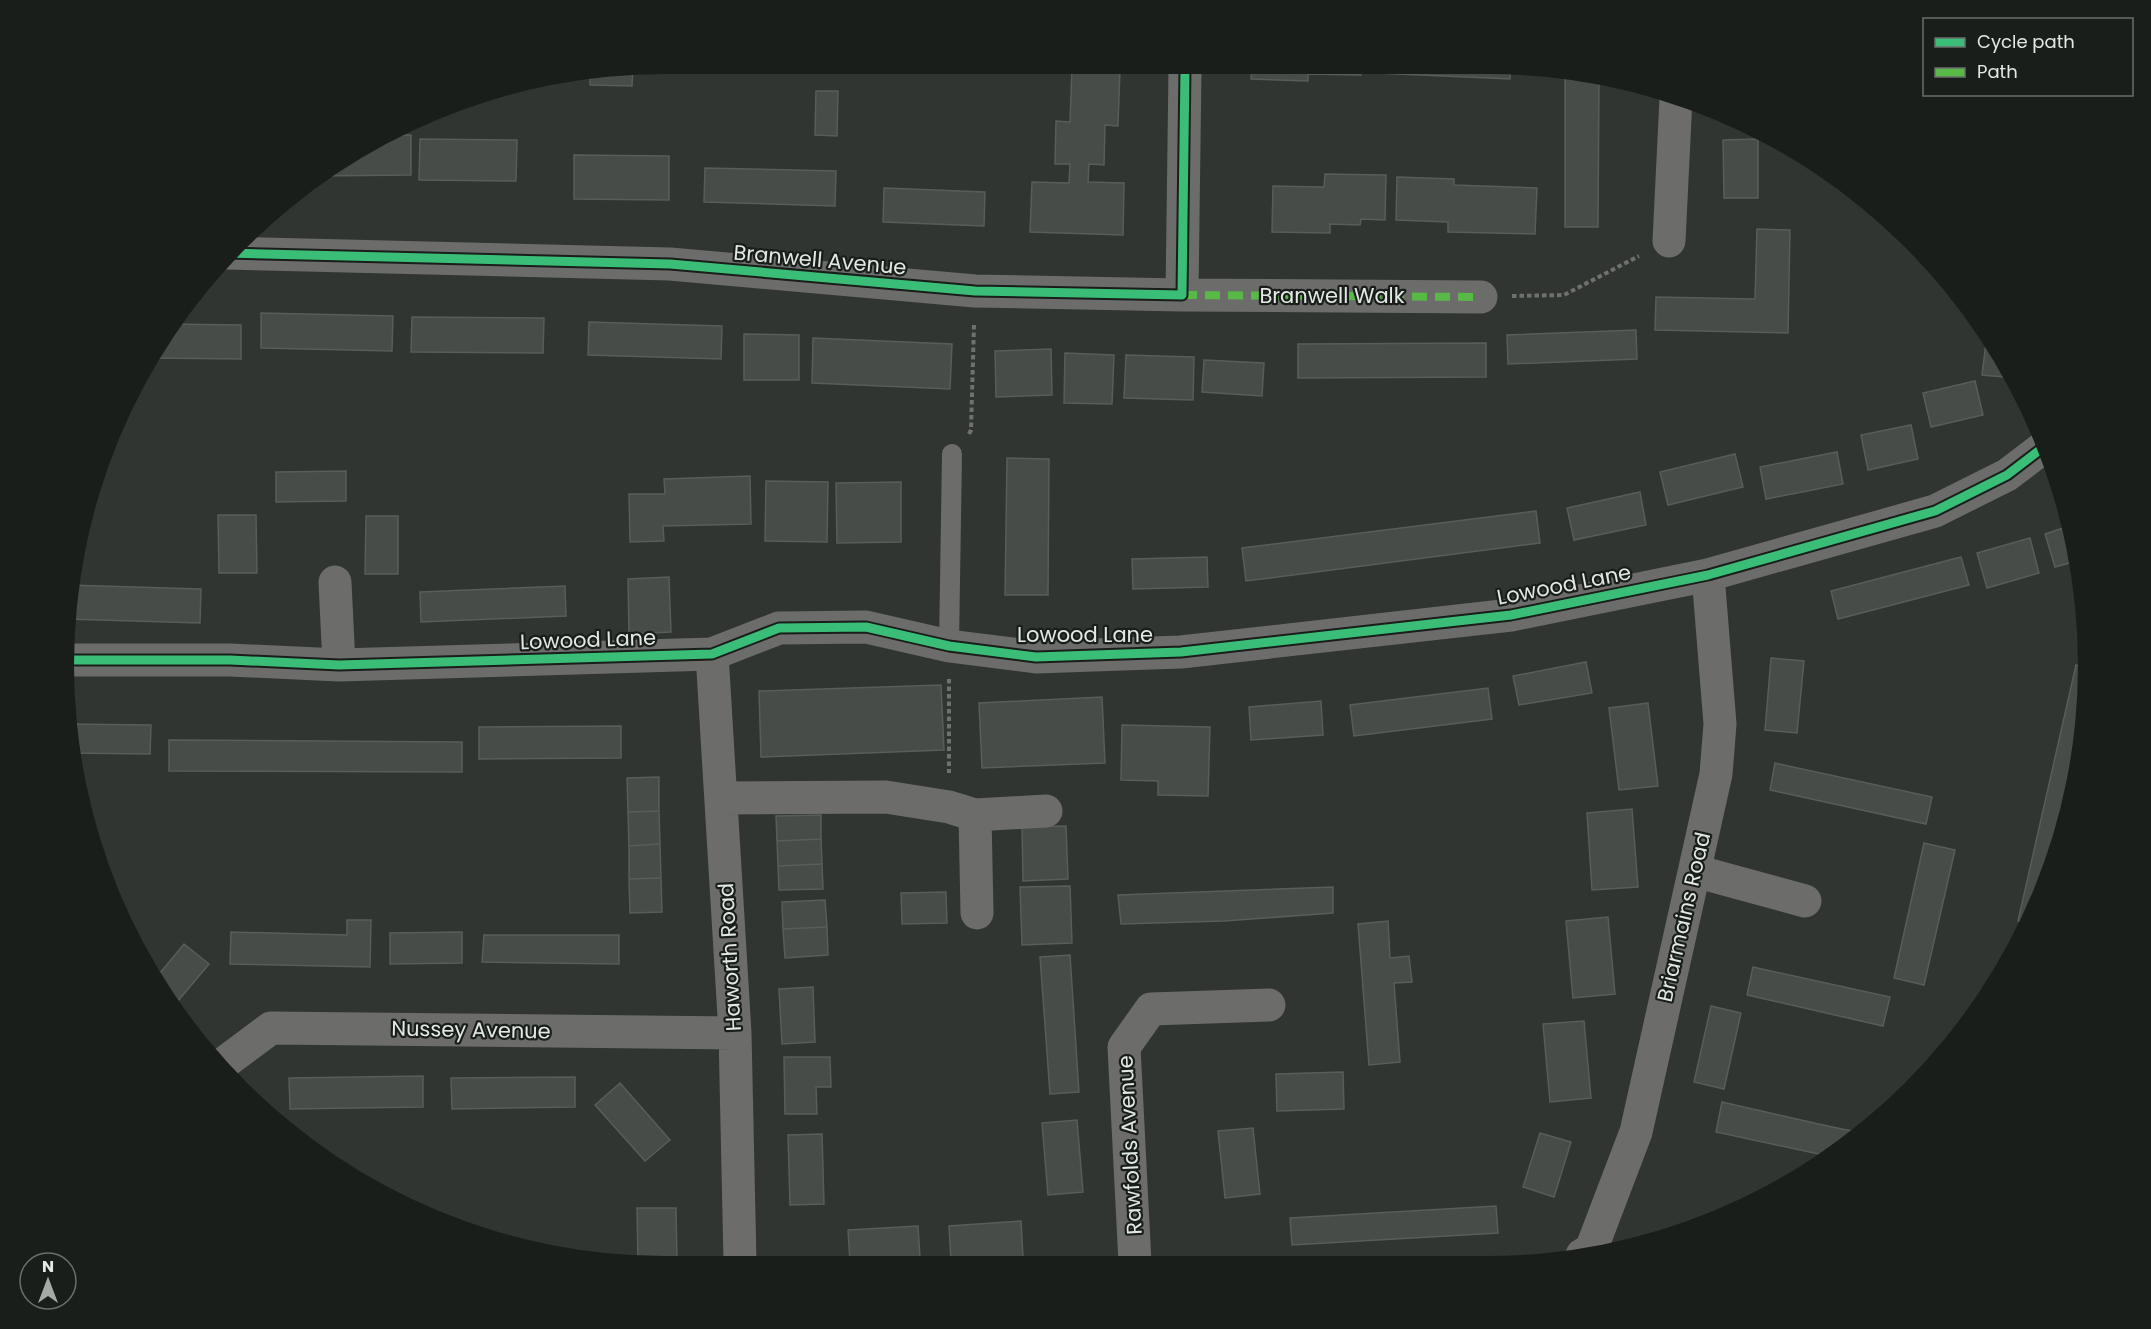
<svg xmlns="http://www.w3.org/2000/svg" width="2151" height="1329" viewBox="0 0 2151 1329" font-family="Poppins,sans-serif">
  <style>
    .building { fill: #484c49; stroke: #585d59; stroke-width: 1.5 }
    .lines { fill: none; stroke-linecap: round; stroke-linejoin: round }
    .path { stroke: #70706e; stroke-width: 4; stroke-dasharray: 4.5 3; stroke-linecap: butt }
    .lane { stroke: #6c6c6b; stroke-width: 20 }
    .street { stroke: #6c6c6b; stroke-width: 33 }
    .quiet { stroke: #58b947; stroke-width: 8; stroke-dasharray: 15 8; stroke-linecap: butt }
    .cycleway-casing { stroke: #191e1a; stroke-width: 13 }
    .cycleway { stroke: #3abd76; stroke-width: 9 }
    .labels { text-anchor: middle; stroke-width: 4.5; stroke-linejoin: round; paint-order: stroke }
    .street-label { font-size: 21px; fill: #e2e9e4; stroke: #191e1a }
  </style>
  <rect width="100%" height="100%" fill="#303531"/>
  <path class="building" d="M590 68H633L632 86 590 85Z
    M1072 68H1120L1118 126 1105 125 1104 165 1089 164 1088 182 1124 183 1123 235 1030 232 1032 182 1069 183 1070 164H1055L1056 121 1070 122Z
    M1252 68H1361V75L1308 74V81L1251 79Z
    M1377 68H1510V79L1376 73Z
    M1565 68 1599 77 1598 227H1565Z
    M816 91H838L837 136 815 135Z
    M383 135H411V175L317 176Z
    M420 139 517 140 516 181 419 180Z
    M1758 139V198H1724L1723 140Z
    M574 155 669 156V200L574 199Z
    M705 168 836 171 835 206 704 202Z
    M1325 174 1386 175 1385 220 1361 219 1360 225 1330 224V233L1272 232 1273 186 1324 187Z
    M1397 177 1454 179V185L1537 188 1535 234 1448 232V222L1396 220Z
    M884 188 985 192 984 226 883 222Z
    M1757 229 1790 230 1788 333 1655 330 1656 297 1755 299Z
    M261 313 393 316 392 351 261 348Z
    M412 317 544 318 543 353 411 352Z
    M589 322 722 326 721 359 588 355Z
    M170 324 241 325V359L151 358Z
    M1636 330 1637 359 1508 364 1507 335Z
    M744 334 799 335V380H744Z
    M1987 335 2007 363 2014 378 1982 375Z
    M813 338 952 344 950 389 812 383Z
    M1486 343V377L1298 378V344Z
    M1051 349 1052 395 996 397 995 351Z
    M1065 353 1114 355 1112 404 1064 403Z
    M1126 355 1194 357 1193 400 1124 398Z
    M1204 360 1264 363 1262 396 1202 392Z
    M1975 381 1983 415 1931 427 1923 393Z
    M1911 425 1918 459 1868 470 1861 435Z
    M1837 452 1843 484 1766 499 1760 467Z
    M1735 454 1743 487 1668 505 1660 472Z
    M1007 458 1049 459 1048 595H1005Z
    M346 471V501L276 502V472Z
    M750 476 751 524 663 526 664 541 630 542 629 494H665L664 479Z
    M766 481 828 482 827 542 765 541Z
    M901 482V542L837 543 836 483Z
    M1640 492 1646 525 1574 540 1567 508Z
    M1536 511 1540 543 1246 581 1242 548Z
    M218 515H256L257 573H219Z
    M366 516H398V574H365Z
    M2069 526 2077 561 2055 567 2045 534Z
    M2030 538 2039 573 1987 588 1977 553Z
    M1207 557 1208 587 1133 589 1132 559Z
    M1961 557 1969 585 1838 619 1831 591Z
    M669 577 671 632 629 634 628 579Z
    M68 585 201 589 200 623 66 619Z
    M565 586 566 616 421 622 420 592Z
    M1771 658 1804 661 1797 733 1765 730Z
    M1586 662 1592 693 1519 705 1513 676Z
    M2076 665 2086 668 2087 703 2068 820 2029 923 2018 921Z
    M941 685 944 750 761 757 759 691Z
    M1488 688 1492 719 1354 736 1350 705Z
    M1102 697 1105 763 982 768 979 703Z
    M1321 701 1323 735 1251 740 1249 707Z
    M1648 703 1658 786 1619 790 1609 708Z
    M67 724 151 725 150 754 70 753Z
    M1122 725 1210 727 1208 796 1158 795V781L1121 780Z
    M621 726V758L479 759V727Z
    M169 740 462 742V772L169 771Z
    M1775 763 1932 797 1926 824 1770 790Z
    M659 777V811L628 812 627 778Z
    M1632 809 1638 887 1592 890 1587 813Z
    M659 811 660 844 629 846 628 812Z
    M821 815V839L777 841 776 816Z
    M1066 826 1068 879 1023 881 1022 827Z
    M821 839 822 864 778 866 777 841Z
    M1924 843 1955 850 1924 985 1894 978Z
    M660 844 661 878 629 879V846Z
    M822 864 823 889 779 890 778 866Z
    M661 878 662 912 630 913 629 879Z
    M1070 886 1072 943 1022 945 1020 887Z
    M1333 887V913L1224 921 1121 924 1118 895Z
    M946 892 947 923 902 924 901 893Z
    M825 900 827 927 783 929 782 902Z
    M1608 917 1615 994 1573 998 1566 921Z
    M347 920H371L370 967 230 964 231 932 347 935Z
    M1388 921 1390 958 1409 956 1412 982 1394 983 1400 1062 1369 1065 1358 924Z
    M827 927 828 955 785 958 783 929Z
    M462 932V963L390 964V933Z
    M484 935H619V964L482 962Z
    M184 944 209 964 172 1008 165 999 155 979Z
    M1070 955 1079 1092 1050 1094 1040 957Z
    M1753 967 1890 997 1883 1026 1747 995Z
    M813 987 815 1042 782 1044 779 989Z
    M1711 1006 1741 1013 1724 1089 1694 1082Z
    M1584 1021 1591 1098 1550 1102 1543 1024Z
    M784 1057H830L831 1087H816L817 1114H785Z
    M1343 1072 1344 1109 1277 1111 1276 1074Z
    M423 1076V1107L290 1109 289 1078Z
    M575 1077V1107L452 1109 451 1078Z
    M620 1083 670 1140 645 1161 595 1105Z
    M1722 1102 1823 1125 1861 1133 1828 1156 1716 1132Z
    M1077 1120 1083 1192 1048 1195 1042 1123Z
    M1253 1128 1260 1194 1225 1198 1218 1131Z
    M1540 1133 1571 1142 1554 1197 1523 1187Z
    M822 1134 824 1204 790 1205 788 1135Z
    M1496 1206 1498 1233 1292 1245 1290 1218Z
    M637 1208H676L677 1261H638Z
    M1021 1221 1023 1257 951 1261 949 1226Z
    M918 1226 920 1258 850 1262 848 1230Z"/>
  <g class="lines">
    <path class="path" d="M1512 296 1564 295 1639 256
      M969 434 971 430 974 325
      M949 679V773"/>
    <path class="lane" d="M949 646 952 454"/>
    <path class="street" d="M1669 241 1676 98
      M227 253 670 264 975 291 1182 295 1185 68
      M1182 295 1481 297
      M335 582 339 665
      M712 654 735 1033 740 1262
      M63 660H230L339 665 712 654 779 628 866 627 949 646 1036 657 1181 652 1511 615 1708 575 1935 511 2007 475 2045 446
      M721 798 886 797 949 807 975 815 1046 811
      M975 815 977 913
      M1695 871 1805 901
      M220 1066 271 1028 735 1033
      M1582 1255 1591 1250 1636 1132 1716 774 1720 724 1708 575
      M1135 1263 1124 1047 1151 1009 1269 1005"/>
    <path class="quiet" d="M1182 295 1481 297"/>
    <g class="cycleway-casing">
      <path id="cycleway" d="M227 253 670 264 975 291 1182 295 1185 68
        M63 660H230L339 665 712 654 779 628 866 627 949 646 1036 657 1181 652 1511 615 1708 575 1935 511 2007 475 2045 446"/>
    </g>
    <use href="#cycleway" class="cycleway"/>
  </g>
  <g class="labels">
    <g class="street-label">
      <text transform="translate(820 260) rotate(5)" y="7">Branwell Avenue</text>
      <text x="1332" y="303">Branwell Walk</text>
      <text transform="translate(1564 585) rotate(-11)" y="7">Lowood Lane</text>
      <text x="1085" y="642">Lowood Lane</text>
      <text transform="translate(588 640) rotate(-2)" y="7">Lowood Lane</text>
      <text transform="translate(1684 917) rotate(-77)" y="7">Briarmains Road</text>
      <text transform="translate(730 957) rotate(-93)" y="7">Haworth Road</text>
      <text transform="translate(471 1030) rotate(1)" y="7">Nussey Avenue</text>
      <text transform="translate(1130 1145) rotate(-93)" y="7">Rawfolds Avenue</text>
    </g>
  </g>
  <path d="M0 0H2151V1329H0ZM665 74H1487A591 591 0 0 1 2078 665V665A591 591 0 0 1 1487 1256H665A591 591 0 0 1 74 665V665A591 591 0 0 1 665 74Z" fill="#191e1a" fill-rule="evenodd"/>
  <rect x="1923" y="18" width="210" height="78" fill="#191e1a" stroke="#696f6b" stroke-width="1.5"/>
  <rect x="1935" y="38" width="30" height="9" fill="#3abd76" stroke="#696f6b" stroke-width="1.5"/>
  <text x="1977" y="48" font-size="18" fill="#e2e9e4">Cycle path</text>
  <rect x="1935" y="68" width="30" height="9" fill="#58b947" stroke="#696f6b" stroke-width="1.5"/>
  <text x="1977" y="78" font-size="18" fill="#e2e9e4">Path</text>
  <g transform="translate(48 1281)"><circle r="28" fill="#191e1a" stroke="#696f6b" stroke-width="1.5"/>
  <path d="M0-4.5L10 22L0 15L-10 22Z" fill="#a4aaa5"/>
  <text y="-9" font-size="16" font-weight="bold" text-anchor="middle" fill="#e2e9e4">N</text>
  </g>
</svg>
